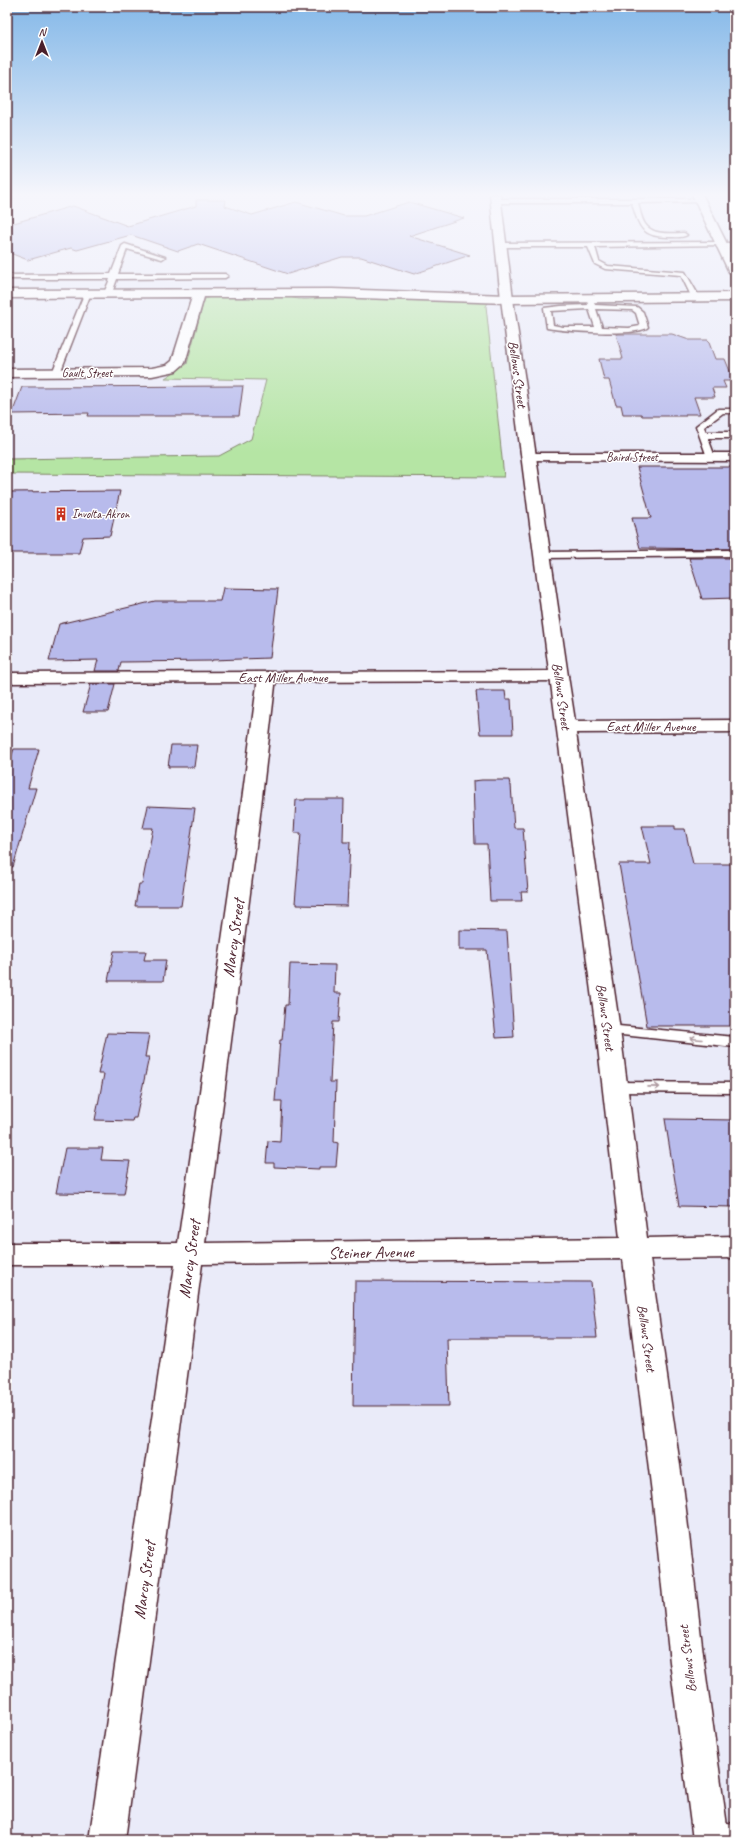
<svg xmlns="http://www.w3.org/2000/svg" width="742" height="1847" viewBox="0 0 742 1847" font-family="Caveat,sans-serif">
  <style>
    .green { fill: #b5e5a4; stroke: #808268 }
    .building { fill: #b8bbec; stroke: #4a1f2b }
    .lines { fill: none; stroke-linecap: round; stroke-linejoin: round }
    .service-casing { stroke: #4a1f2b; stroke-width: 3 }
    .minor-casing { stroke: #4a1f2b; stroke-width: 3 }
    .tertiary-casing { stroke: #4a1f2b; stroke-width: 3 }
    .service { fill: #fff; fill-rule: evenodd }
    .minor { fill: #fff; fill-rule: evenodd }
    .tertiary { fill: #fff; fill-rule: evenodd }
    .oneway { stroke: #ae9aa0 }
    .labels { text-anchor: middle; stroke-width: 3; stroke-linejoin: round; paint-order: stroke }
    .far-street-label { font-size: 12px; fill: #4a1f2b; stroke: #fff }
    .far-poi-label { font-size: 12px; fill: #4a1f2b; stroke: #fff; text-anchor: start }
    .street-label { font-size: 14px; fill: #4a1f2b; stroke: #fff }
    .near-street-label { font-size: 17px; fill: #4a1f2b; stroke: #fff }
  </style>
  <rect width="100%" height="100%" fill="#eaebf9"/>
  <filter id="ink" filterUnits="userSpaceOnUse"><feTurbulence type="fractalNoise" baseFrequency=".025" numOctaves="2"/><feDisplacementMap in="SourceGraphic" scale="8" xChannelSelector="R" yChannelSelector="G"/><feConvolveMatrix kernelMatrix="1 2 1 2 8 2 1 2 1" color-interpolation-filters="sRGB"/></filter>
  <g filter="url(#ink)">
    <path class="green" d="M213 296H288C299 301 311 300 322 297L482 301 488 303 486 306 504 477 7 474V459L219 456 251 439 266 380 165 378 187 364 203 304 205 299Z"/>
    <path class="building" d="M196 200H226L225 206 252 215 296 202 344 216H364L409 202 464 218 409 236 470 255 414 274 361 257H342L288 274 198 244 178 251 131 235 77 250 71 248 28 260 7 252V225L73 206 128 226 196 206Z
      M616 334H672L689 340H708L715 359H725L734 381H723L726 388H712L715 397H694L700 414H686V416H642L641 414H623L621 405H616L609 380H604L599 359H623Z
      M243 386 239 416H88L89 413 12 414 22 387Z
      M637 467H735V549L640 548 632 518H651Z
      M120 491 110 536 83 537 79 553H7V492Z
      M689 558H735V598L702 599Z
      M223 588 278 589 270 658 212 660V661L121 662 119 671H95L98 660 49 661 59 624 155 601H220Z
      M91 684H115L108 712H83Z
      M476 691H505L506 699H511L513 734H480Z
      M171 745H197L194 767H168Z
      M14 749H39L28 788H36L13 867 7 866V757H11Z
      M482 780H509L510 785H511L514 828H523L528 892H521L522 901H490L487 844H475L473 781Z
      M305 799H344L343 842H350L347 906 297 905V903H295L301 833H294L296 800H305Z
      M148 806 195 808 181 906H135L139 884H142L153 828H143Z
      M642 826H675V829H685L693 864H735V1026H647L619 864H651Z
      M459 930 507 931 514 1037 496 1038 487 950H459Z
      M114 951H146L144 960H166L163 981H108Z
      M290 964 335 965 334 993H341L339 1022H333L330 1082H336L334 1142 338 1143 336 1167H319V1169L274 1167V1163H266L268 1141 280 1142 282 1101H275L280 1040H282L285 1005H288Z
      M107 1033 149 1034 145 1057H149L136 1118H133L132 1121 95 1120 104 1074H98Z
      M665 1119 735 1120V1207L679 1206Z
      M65 1148H103L101 1160 130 1161 124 1194 56 1193Z
      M355 1281 591 1282 597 1338H447L449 1406H353Z"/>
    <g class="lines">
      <g class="service-casing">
        <path id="service" d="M701 199 704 201 703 202 638 203C640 210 641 218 645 224 653 236 672 233 684 233L687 235C683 238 675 237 669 237 641 237 639 226 632 203H496L493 201 496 199Z
          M721 242 723 243V245L595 247 599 261 608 266 685 272 700 298 696 300 692 298 681 275 605 269 595 264 588 247H501L498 245 501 243Z
          M125 244 165 257 162 259 127 249 118 274H225L228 276 225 278 117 279 112 293 108 295 104 293 110 279H7V275L111 274 122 246Z
          M85 292 91 293 60 373 56 375H53L52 373Z
          M586 296H592L595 305 637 307 643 312 648 327C638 337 563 331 547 328L544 308 561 306 588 305ZM589 309 595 327H563L553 325 551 311ZM596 309 632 310 636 313 640 326 629 328 602 327Z
          M718 409H735V413H723L704 427 706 432H735V438H708L715 457 711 460 707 457 696 426Z
          M735 550V556L543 558 538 555 543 552Z
          M608 1025 735 1037V1047L603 1033 601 1030 603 1027Z
          M615 1082 735 1083V1093L615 1092 610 1091 608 1087 610 1083Z
          M712 1821 735 1824V1840H704L701 1832 704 1824Z"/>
      </g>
      <g class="minor-casing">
        <path id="minor" d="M722 243H735V249L718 248 716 246 718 244Z
          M332 289 507 295 735 293V301L507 303 332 297H204L185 363 176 371 152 376 7 377V369L152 368 167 365 172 361 192 297 7 298V290Z
          M529 453H735V461L524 460 522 457 524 454Z
          M559 671 565 672 568 676 575 721 735 720V732L576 733 620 1030 647 1238 735 1236V1258L650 1259 684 1493 704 1662 729 1840H693L670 1662 652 1493 623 1259 202 1264 125 1840H89L175 1265H7V1243H178L239 823 258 677 261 673 267 672 273 673 276 677 259 823 205 1243 620 1238 596 1030 550 676 553 672Z"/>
      </g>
      <g class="tertiary-casing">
        <path id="tertiary" d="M490 194H500L513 299 568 676 565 680 559 681 7 683V673L549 671 501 299Z
          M692 194H702L735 260V275L729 272Z"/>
      </g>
      <use href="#service" class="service"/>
      <use href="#minor" class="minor"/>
      <use href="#tertiary" class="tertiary"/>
    </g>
    <defs><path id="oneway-shaft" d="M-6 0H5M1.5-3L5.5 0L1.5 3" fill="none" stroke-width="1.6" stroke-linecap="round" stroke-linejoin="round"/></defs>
    <g class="oneway">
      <use href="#oneway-shaft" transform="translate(696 1039) rotate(-175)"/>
      <use href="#oneway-shaft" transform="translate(654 1087) rotate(1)"/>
    </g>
  </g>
  <linearGradient id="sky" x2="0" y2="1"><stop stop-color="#84b8e8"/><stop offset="0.43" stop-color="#f6f6fc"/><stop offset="1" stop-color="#f6f6fc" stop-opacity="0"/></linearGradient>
  <rect width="742" height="453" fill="url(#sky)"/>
  <defs>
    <g id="building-bare" transform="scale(1.08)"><path d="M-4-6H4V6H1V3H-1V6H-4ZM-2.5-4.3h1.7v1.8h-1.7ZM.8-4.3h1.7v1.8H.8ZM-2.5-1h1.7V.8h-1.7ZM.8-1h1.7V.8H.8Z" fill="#c8321e" stroke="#fff" stroke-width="2.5" paint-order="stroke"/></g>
  </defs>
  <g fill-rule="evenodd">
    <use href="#building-bare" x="61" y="514"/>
  </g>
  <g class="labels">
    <g class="far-street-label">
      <text x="87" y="377">Gault Street</text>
      <text x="632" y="461">Baird Street</text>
    </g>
    <g class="far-poi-label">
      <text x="72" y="518">Involta-Akron</text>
    </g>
    <g class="street-label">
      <text transform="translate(518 374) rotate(82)" y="5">Bellows Street</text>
      <text x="283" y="682">East Miller Avenue</text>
      <text transform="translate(562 696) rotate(82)" y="5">Bellows Street</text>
      <text x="651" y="731">East Miller Avenue</text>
      <text transform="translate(606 1017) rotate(82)" y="5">Bellows Street</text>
      <text transform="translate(647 1338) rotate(82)" y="5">Bellows Street</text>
      <text transform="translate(687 1659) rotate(-97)" y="5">Bellows Street</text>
    </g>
    <g class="near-street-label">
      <text transform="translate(233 938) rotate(-82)" y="6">Marcy Street</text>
      <text transform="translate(371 1252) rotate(-1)" y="6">Steiner Avenue</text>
      <text transform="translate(189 1259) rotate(-82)" y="6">Marcy Street</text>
      <text transform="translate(144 1580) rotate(-82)" y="6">Marcy Street</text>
    </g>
  </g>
  <rect width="742" height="1847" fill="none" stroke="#fff" stroke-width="24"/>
  <rect x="12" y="12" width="718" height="1823" fill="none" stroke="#4a1f2b" stroke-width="1.5" filter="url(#ink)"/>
  <g transform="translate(42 42)" stroke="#ffffff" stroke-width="3" paint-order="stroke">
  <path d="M0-3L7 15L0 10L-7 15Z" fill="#4a1f2b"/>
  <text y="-6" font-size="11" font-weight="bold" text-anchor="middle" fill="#4a1f2b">N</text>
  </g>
</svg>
